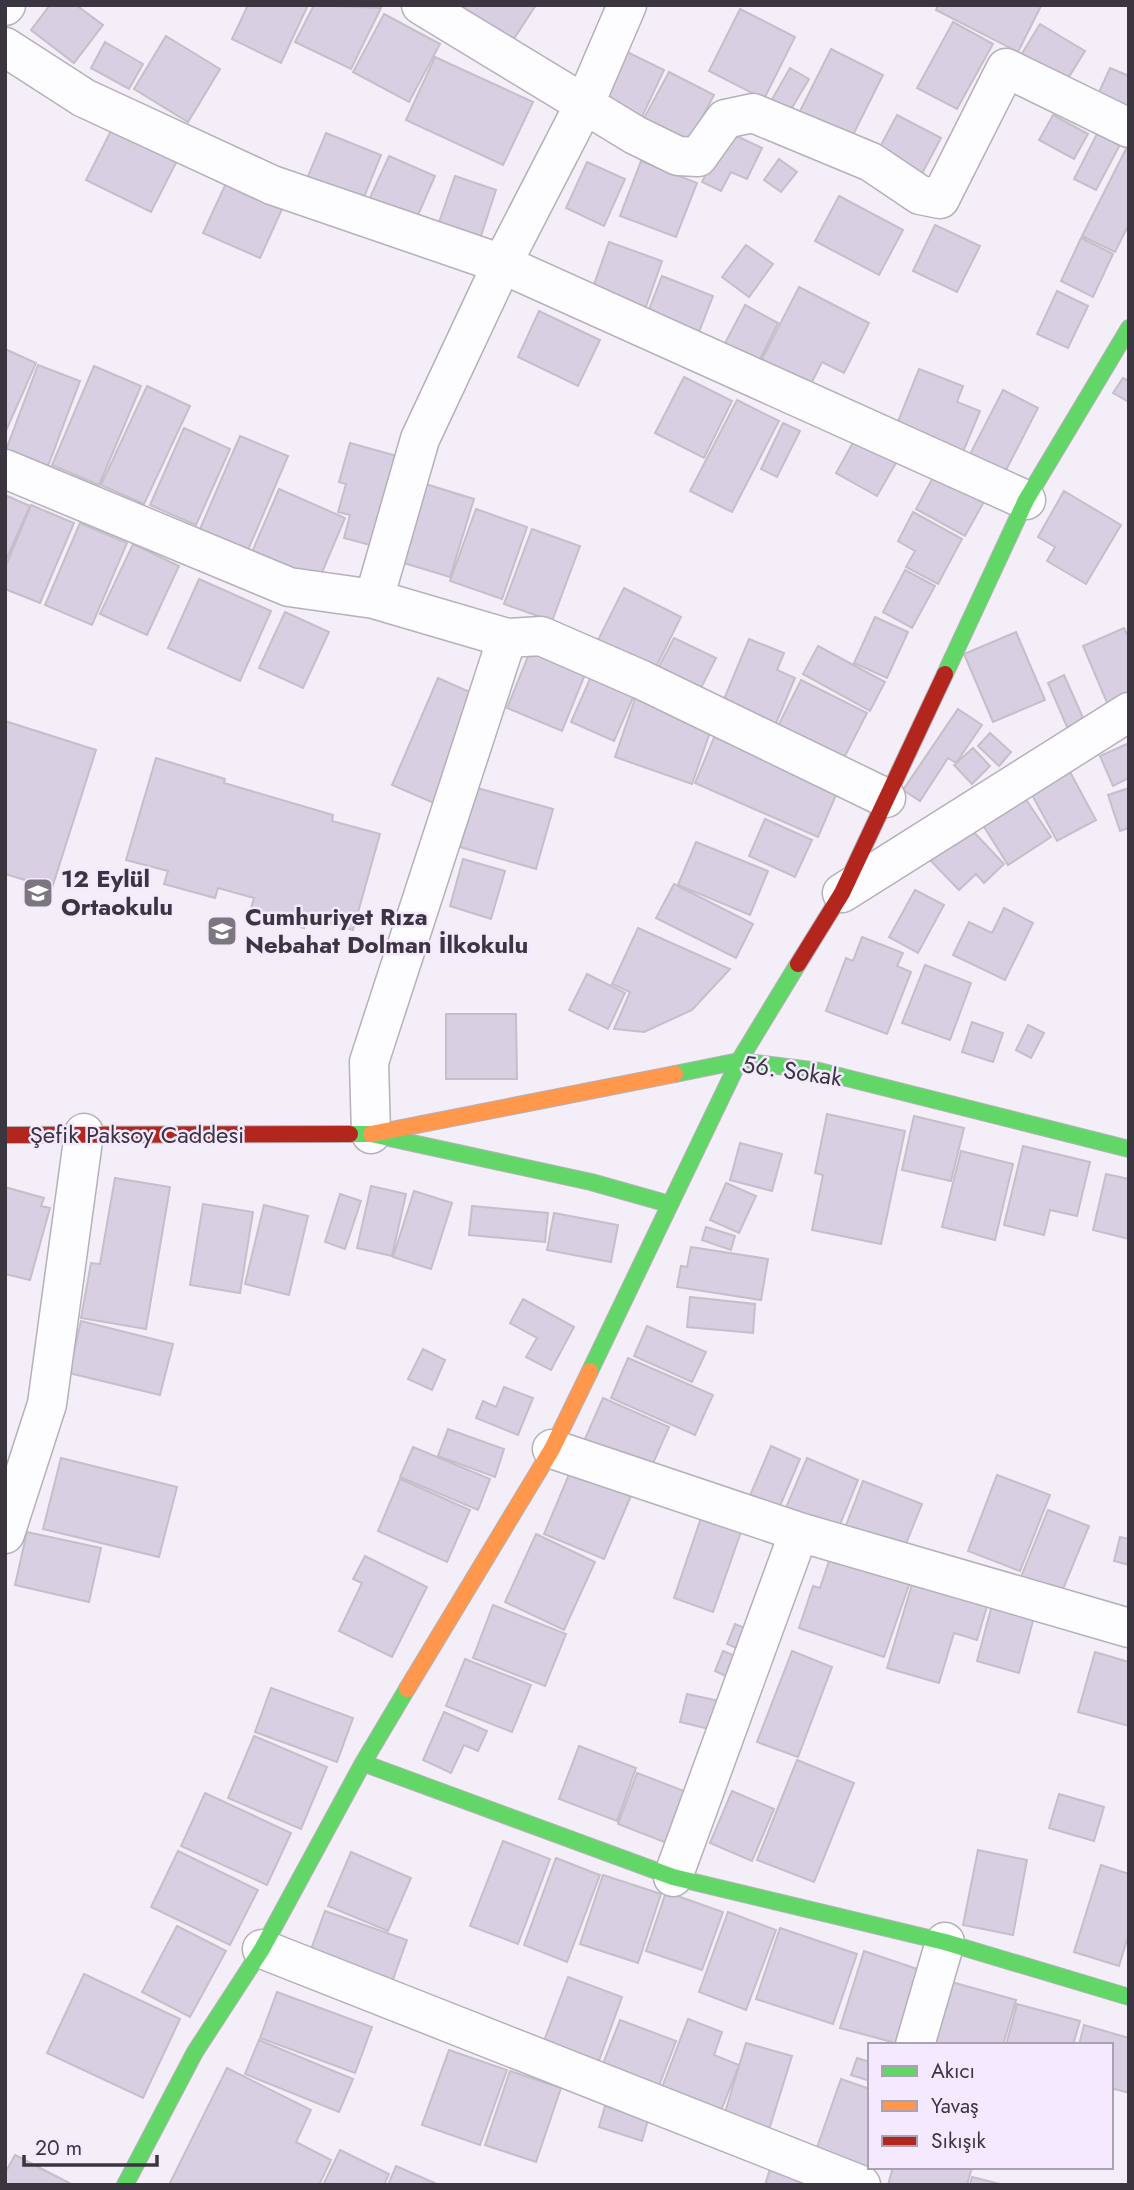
<svg xmlns="http://www.w3.org/2000/svg" width="1134" height="2190" viewBox="0 0 1134 2190" font-family="Jost,sans-serif">
  <style>
    .building { fill: #d8cfe2; stroke: #c4bfc9; stroke-width: 2 }
    .lines { fill: none; stroke-linecap: round; stroke-linejoin: round }
    .street-casing { stroke: #b5b0ba; stroke-width: 41 }
    .fast-casing { stroke: #b5b0ba; stroke-width: 18 }
    .slow-casing { stroke: #b5b0ba; stroke-width: 18 }
    .jam-casing { stroke: #b5b0ba; stroke-width: 18 }
    .street { stroke: #fdfcfe; stroke-width: 38 }
    .fast { stroke: #63d668; stroke-width: 16 }
    .slow { stroke: #ff974d; stroke-width: 16 }
    .jam { stroke: #b3261e; stroke-width: 16 }
    .labels { text-anchor: middle; stroke-width: 5; stroke-linejoin: round; paint-order: stroke }
    .poi-label { font-size: 24px; font-weight: bold; fill: #3a353f; stroke: #f4e9fe; text-anchor: start }
    .street-label { font-size: 24px; fill: #3a353f; stroke: #f4e9fe }
  </style>
  <rect width="100%" height="100%" fill="#f4eef9"/>
  <path class="building" d="M50 5H76L103 25 74 63 31 30Z
    M248 5H308L281 63 232 39Z
    M314 5 381 8 351 69 295 42Z
    M459 5H536L513 40Z
    M938 5H1039L1041 6 1018 52 936 10Z
    M740 9 795 37 764 99 709 71Z
    M384 14 440 44 409 102 353 72Z
    M953 22 993 44 957 109 917 88Z
    M1040 24 1085 51 1065 83 1021 55Z
    M166 36 220 69 188 122 134 89Z
    M105 42 143 64 129 89 91 68Z
    M621 49 664 70 641 119 598 98Z
    M831 49 883 75 847 147 795 121Z
    M435 57 533 102 503 165 406 120Z
    M790 68 809 79 786 118 767 108Z
    M1110 68 1129 76V116L1095 101Z
    M669 72 714 95 688 144 643 120Z
    M897 115 941 138 917 183 873 160Z
    M1053 115 1088 134 1074 159 1039 140Z
    M114 125 179 157 151 212 86 180Z
    M1100 128 1123 139 1096 190 1074 179Z
    M726 131 762 148 747 179 731 172 721 191 702 182Z
    M326 133 381 155 362 202 306 181Z
    M1128 145 1129 224 1115 252 1082 236Z
    M389 156 435 176 415 222 368 202Z
    M779 159 797 172 781 192 764 180Z
    M641 161 697 183 676 237 620 216Z
    M587 162 625 179 604 226 566 208Z
    M455 176 496 190 479 242 437 228Z
    M227 181 283 207 260 258 203 233Z
    M839 196 903 230 879 275 815 241Z
    M935 225 980 246 957 292 913 271Z
    M1081 238 1113 254 1093 297 1061 281Z
    M609 242 662 261 644 312 591 293Z
    M746 245 773 264 749 297 722 277Z
    M662 276 713 296 697 337 646 317Z
    M799 287 869 323 844 373 822 362 808 390 759 365Z
    M1057 291 1088 306 1068 348 1037 334Z
    M745 305 778 323 758 363 724 345Z
    M539 311 600 340 578 386 518 357Z
    M5 349 36 363 5 433Z
    M38 365 80 381 48 466 6 450Z
    M94 366 141 386 99 485 52 465Z
    M919 369 963 386 957 402 980 411 963 452 897 424Z
    M684 377 732 401 704 458 655 433Z
    M1123 378 1129 381V402L1113 393Z
    M147 386 190 406 144 504 101 485Z
    M1003 390 1038 408 1003 476 968 458Z
    M737 400 779 421 732 512 690 491Z
    M783 423 800 431 777 477 761 469Z
    M184 428 230 449 196 525 150 505Z
    M859 432 900 456 877 496 836 473Z
    M240 436 288 456 248 550 200 529Z
    M350 443 404 458 378 547 344 538 350 515 338 512 346 484 339 482Z
    M937 470 986 498 965 536 916 509Z
    M419 482 474 499 450 577 394 560Z
    M279 489 345 518 318 582 252 552Z
    M1064 491 1121 525 1086 584 1047 561 1055 547 1038 537Z
    M5 495 30 506 5 562Z
    M31 505 74 523 40 603 5 589V568Z
    M476 509 527 527 502 599 450 581Z
    M913 512 962 539 938 584 906 567 915 551 898 541Z
    M80 523 127 543 92 625 45 605Z
    M532 529 580 546 552 621 504 604Z
    M133 544 179 566 147 635 100 614Z
    M905 570 935 586 912 628 883 612Z
    M199 579 271 611 240 681 168 648Z
    M624 588 681 617 651 677 594 648Z
    M285 612 329 632 303 688 259 668Z
    M875 617 908 632 887 678 854 663Z
    M1124 628 1129 638V705L1111 712 1083 646Z
    M1016 632 1045 700 993 722 964 654Z
    M674 638 716 658 696 698 654 676Z
    M749 639 784 653 777 670 795 678 775 726 722 704Z
    M818 646 885 682 870 711 803 674Z
    M531 649 586 672 562 731 507 708Z
    M593 672 636 691 614 741 571 722Z
    M1064 675 1084 720 1067 727 1048 683Z
    M438 678 483 698 436 804 392 785Z
    M801 680 867 713 844 758 778 726Z
    M637 693 714 721 692 784 615 757Z
    M958 709 982 725 956 763 948 758 920 801 903 790Z
    M5 721 96 750 52 888 5 874Z
    M718 728 842 781 818 837 695 783Z
    M990 733 1011 752 999 766 978 746Z
    M1129 743V778L1113 786 1100 756Z
    M973 748 990 766 972 784 954 765Z
    M156 758 225 779 224 783 333 815 332 821 380 834 353 930 307 917 304 928 250 912 254 898 218 888 215 898 164 884 168 871 126 860Z
    M1070 772 1096 820 1057 841 1031 793Z
    M477 788 553 809 536 869 460 847Z
    M1129 788V828L1120 831 1108 795Z
    M1023 795 1051 837 1008 865 981 822Z
    M765 819 812 840 795 877 749 856Z
    M968 826 1004 864 984 883 976 874 959 890 931 861Z
    M696 842 768 871 750 915 678 885Z
    M463 859 505 871 491 919 450 906Z
    M674 884 753 924 736 958 656 918Z
    M915 890 944 905 918 953 889 937Z
    M1004 908 1033 923 1005 980 953 955 969 922 992 933Z
    M638 928 730 969 692 1010 644 1032 614 1029 630 992 612 984Z
    M862 937 903 953 897 966 911 972 887 1034 826 1011 846 958 853 961Z
    M925 965 971 983 950 1040 902 1023Z
    M587 974 625 993 608 1029 569 1010Z
    M446 1014H516L517 1079H446Z
    M972 1022 1003 1033 993 1062 962 1052Z
    M1028 1025 1044 1033 1031 1058 1016 1050Z
    M827 1114 905 1131 881 1244 812 1230 823 1175 815 1173Z
    M914 1116 964 1128 951 1181 902 1170Z
    M740 1143 782 1154 772 1191 730 1180Z
    M1023 1146 1090 1162 1077 1216 1050 1210 1044 1235 1004 1225Z
    M961 1151 1013 1164 995 1240 942 1227Z
    M1106 1174 1129 1179V1239L1093 1230Z
    M115 1178 170 1187 146 1329 81 1318 91 1263 100 1264Z
    M726 1183 756 1196 739 1233 710 1220Z
    M371 1186 406 1194 392 1256 357 1248Z
    M5 1187 44 1198 41 1206 50 1208 30 1280 5 1274Z
    M414 1191 452 1203 431 1269 393 1257Z
    M340 1194 361 1201 345 1249 325 1242Z
    M203 1204 253 1212 240 1293 190 1285Z
    M264 1205 308 1216 289 1295 245 1284Z
    M472 1206 548 1213 545 1242 469 1235Z
    M554 1213 618 1225 611 1262 547 1250Z
    M706 1227 735 1236 731 1250 702 1240Z
    M691 1247 768 1259 761 1300 677 1287 681 1266 687 1267Z
    M690 1297 755 1304 753 1333 687 1327Z
    M523 1299 574 1327 551 1370 526 1357 537 1338 510 1323Z
    M81 1321 173 1344 160 1395 69 1373Z
    M647 1326 706 1352 692 1382 634 1356Z
    M423 1349 445 1360 432 1390 408 1379Z
    M628 1358 713 1395 695 1435 611 1398Z
    M504 1387 533 1398 518 1435 476 1418 483 1401 496 1407Z
    M603 1398 669 1427 647 1477 581 1448Z
    M448 1429 504 1449 495 1477 438 1456Z
    M771 1446 800 1459 777 1513 748 1500Z
    M413 1447 490 1479 478 1510 400 1477Z
    M61 1458 177 1487 159 1557 43 1529Z
    M807 1458 858 1480 837 1532 785 1510Z
    M573 1465 633 1491 604 1559 544 1534Z
    M997 1475 1050 1495 1020 1571 968 1551Z
    M400 1479 470 1510 447 1562 378 1531Z
    M863 1481 922 1504 903 1551 845 1528Z
    M1048 1510 1089 1526 1061 1594 1021 1577Z
    M703 1512 743 1526 713 1612 674 1598Z
    M27 1532 101 1548 89 1602 15 1585Z
    M536 1534 595 1562 564 1630 505 1602Z
    M1120 1537 1129 1539V1565L1114 1561Z
    M832 1552 911 1579 884 1657 799 1628 813 1586 820 1588Z
    M365 1556 427 1587 392 1657 339 1631 362 1583 353 1579Z
    M913 1581 988 1603 977 1640 954 1633 939 1683 887 1668Z
    M493 1605 566 1634 545 1686 473 1658Z
    M992 1605 1034 1617 1019 1673 977 1661Z
    M735 1624 759 1634 750 1654 727 1644Z
    M723 1651 745 1660 736 1681 715 1671Z
    M792 1651 832 1667 798 1757 757 1742Z
    M1095 1652 1129 1662V1726L1078 1712Z
    M465 1659 531 1685 512 1732 446 1706Z
    M271 1688 353 1718 337 1762 255 1732Z
    M687 1694 729 1703 722 1732 680 1722Z
    M444 1712 487 1731 478 1751 464 1745 451 1773 423 1760Z
    M254 1736 327 1767 301 1829 228 1798Z
    M579 1746 636 1768 617 1821 559 1799Z
    M797 1760 854 1783 814 1882 757 1860Z
    M637 1773 692 1794 672 1845 618 1824Z
    M732 1791 774 1809 752 1861 710 1843Z
    M205 1793 291 1833 267 1885 181 1846Z
    M1059 1794 1104 1807 1094 1841 1049 1828Z
    M503 1841 550 1859 518 1944 470 1926Z
    M978 1850 1027 1860 1013 1935 963 1925Z
    M178 1851 258 1890 230 1945 151 1907Z
    M351 1852 411 1878 388 1931 328 1906Z
    M556 1858 600 1875 567 1962 524 1945Z
    M1101 1865 1129 1874V1933L1119 1966 1074 1952Z
    M603 1875 661 1894 638 1963 580 1944Z
    M666 1892 723 1912 702 1970 646 1951Z
    M325 1911 407 1940 391 1985 309 1955Z
    M728 1912 776 1930 746 2010 699 1992Z
    M177 1926 226 1951 190 2017 142 1992Z
    M780 1928 857 1954 833 2024 756 1999Z
    M864 1951 926 1972 903 2045 840 2028Z
    M84 1974 180 2019 143 2098 47 2053Z
    M568 1977 622 1997 596 2069 541 2049Z
    M948 1981 1016 2000 1003 2045H930Z
    M277 1992 372 2027 355 2073 260 2038Z
    M1017 2004 1080 2021 1073 2045H1006Z
    M688 2019 722 2032 714 2055 739 2065 717 2121 658 2098Z
    M620 2020 676 2041 655 2096 599 2074Z
    M1084 2025 1129 2038V2093L1111 2088V2045H1079Z
    M259 2040 353 2079 339 2112 245 2074Z
    M746 2043 792 2056 768 2133 723 2119Z
    M449 2050 507 2070 480 2145 422 2125Z
    M857 2058 870 2062V2081L851 2075Z
    M227 2068 311 2110 296 2142 331 2160 319 2185H169Z
    M510 2071 561 2088 536 2162 485 2145Z
    M841 2079 870 2089V2161L865 2173 814 2156Z
    M605 2106 648 2120 642 2141 599 2127Z
    M340 2150 389 2174 384 2185H323Z
    M15 2155 73 2185H5V2173Z
    M396 2166 439 2185H388Z
    M893 2167H972L967 2185H888Z
    M770 2169 821 2185H765Z
    M972 2177 1004 2185H970Z"/>
  <g class="lines">
    <g class="street-casing">
      <path id="street" d="M421 5 635 135 678 156 698 157 725 119 753 113 871 162 920 195 940 199 1006 68 1129 128
        M5 6 6 5
        M5 47 84 98 272 185 502 264 1026 500
        M5 469 289 587 374 599 507 638 541 636 642 680 886 798
        M374 599 420 439 502 264 585 103 627 5
        M842 893 1129 712
        M371 1134 369 1062 507 638
        M552 1449 799 1532 1129 1628
        M5 1534 47 1404 84 1133
        M673 1877 799 1532
        M262 1949 861 2185
        M915 2045 945 1942"/>
    </g>
    <g class="fast-casing">
      <path id="fast" d="M945 674 1026 500 1129 328
        M675 1074 739 1061 819 1071 1129 1149
        M350 1134H371L591 1182 669 1204
        M590 1371 739 1061 798 964
        M363 1763 673 1877 945 1942 1129 1997
        M125 2185 195 2052 262 1949 363 1763 407 1689"/>
    </g>
    <g class="slow-casing">
      <path id="slow" d="M371 1134 675 1074
        M407 1689 552 1449 590 1371"/>
    </g>
    <g class="jam-casing">
      <path id="jam" d="M798 964 842 893 945 674
        M5 1135 350 1134"/>
    </g>
    <use href="#street" class="street"/>
    <use href="#fast" class="fast"/>
    <use href="#slow" class="slow"/>
    <use href="#jam" class="jam"/>
  </g>
  <defs>
    <g id="school-square" transform="scale(1.575)"><rect x="-9" y="-9" width="18" height="18" rx="4" fill="#7b7680" stroke="#f4e9fe"/><path d="M0-5L7-2L0 1L-7-2ZM-4 1L0 2.5L4 1V4Q0 6-4 4Z" fill="#fff"/></g>
  </defs>
  <g fill-rule="evenodd">
    <use href="#school-square" x="38" y="893"/>
    <use href="#school-square" x="222" y="931"/>
  </g>
  <g class="labels">
    <g class="poi-label">
      <text x="61" y="887">12 Eylül<tspan x="61" dy="28">Ortaokulu</tspan></text>
      <text x="245" y="925">Cumhuriyet Rıza<tspan x="245" dy="28">Nebahat Dolman İlkokulu</tspan></text>
    </g>
    <g class="street-label">
      <text transform="translate(792 1071) rotate(8)" y="8">56. Sokak</text>
      <text x="137" y="1143">Şefik Paksoy Caddesi</text>
    </g>
  </g>
  <rect width="1134" height="2190" fill="none" stroke="#3a353f" stroke-width="14"/>
  <rect x="868" y="2043" width="245" height="126" fill="#f4e9fe" stroke="#aaa1b2" stroke-width="2"/>
  <rect x="882" y="2066" width="35" height="10" fill="#63d668" stroke="#aaa1b2" stroke-width="2"/>
  <text x="931" y="2078" font-size="21" fill="#3a353f">Akıcı</text>
  <rect x="882" y="2101" width="35" height="10" fill="#ff974d" stroke="#aaa1b2" stroke-width="2"/>
  <text x="931" y="2113" font-size="21" fill="#3a353f">Yavaş</text>
  <rect x="882" y="2136" width="35" height="10" fill="#b3261e" stroke="#aaa1b2" stroke-width="2"/>
  <text x="931" y="2148" font-size="21" fill="#3a353f">Sıkışık</text>
  <path d="M24 2155v10h133v-10" fill="none" stroke="#3a353f" stroke-width="3.5"/>
  <text x="35" y="2155" font-size="21" fill="#3a353f" stroke="#f4e9fe" stroke-width="5" paint-order="stroke">20 m</text>
</svg>
